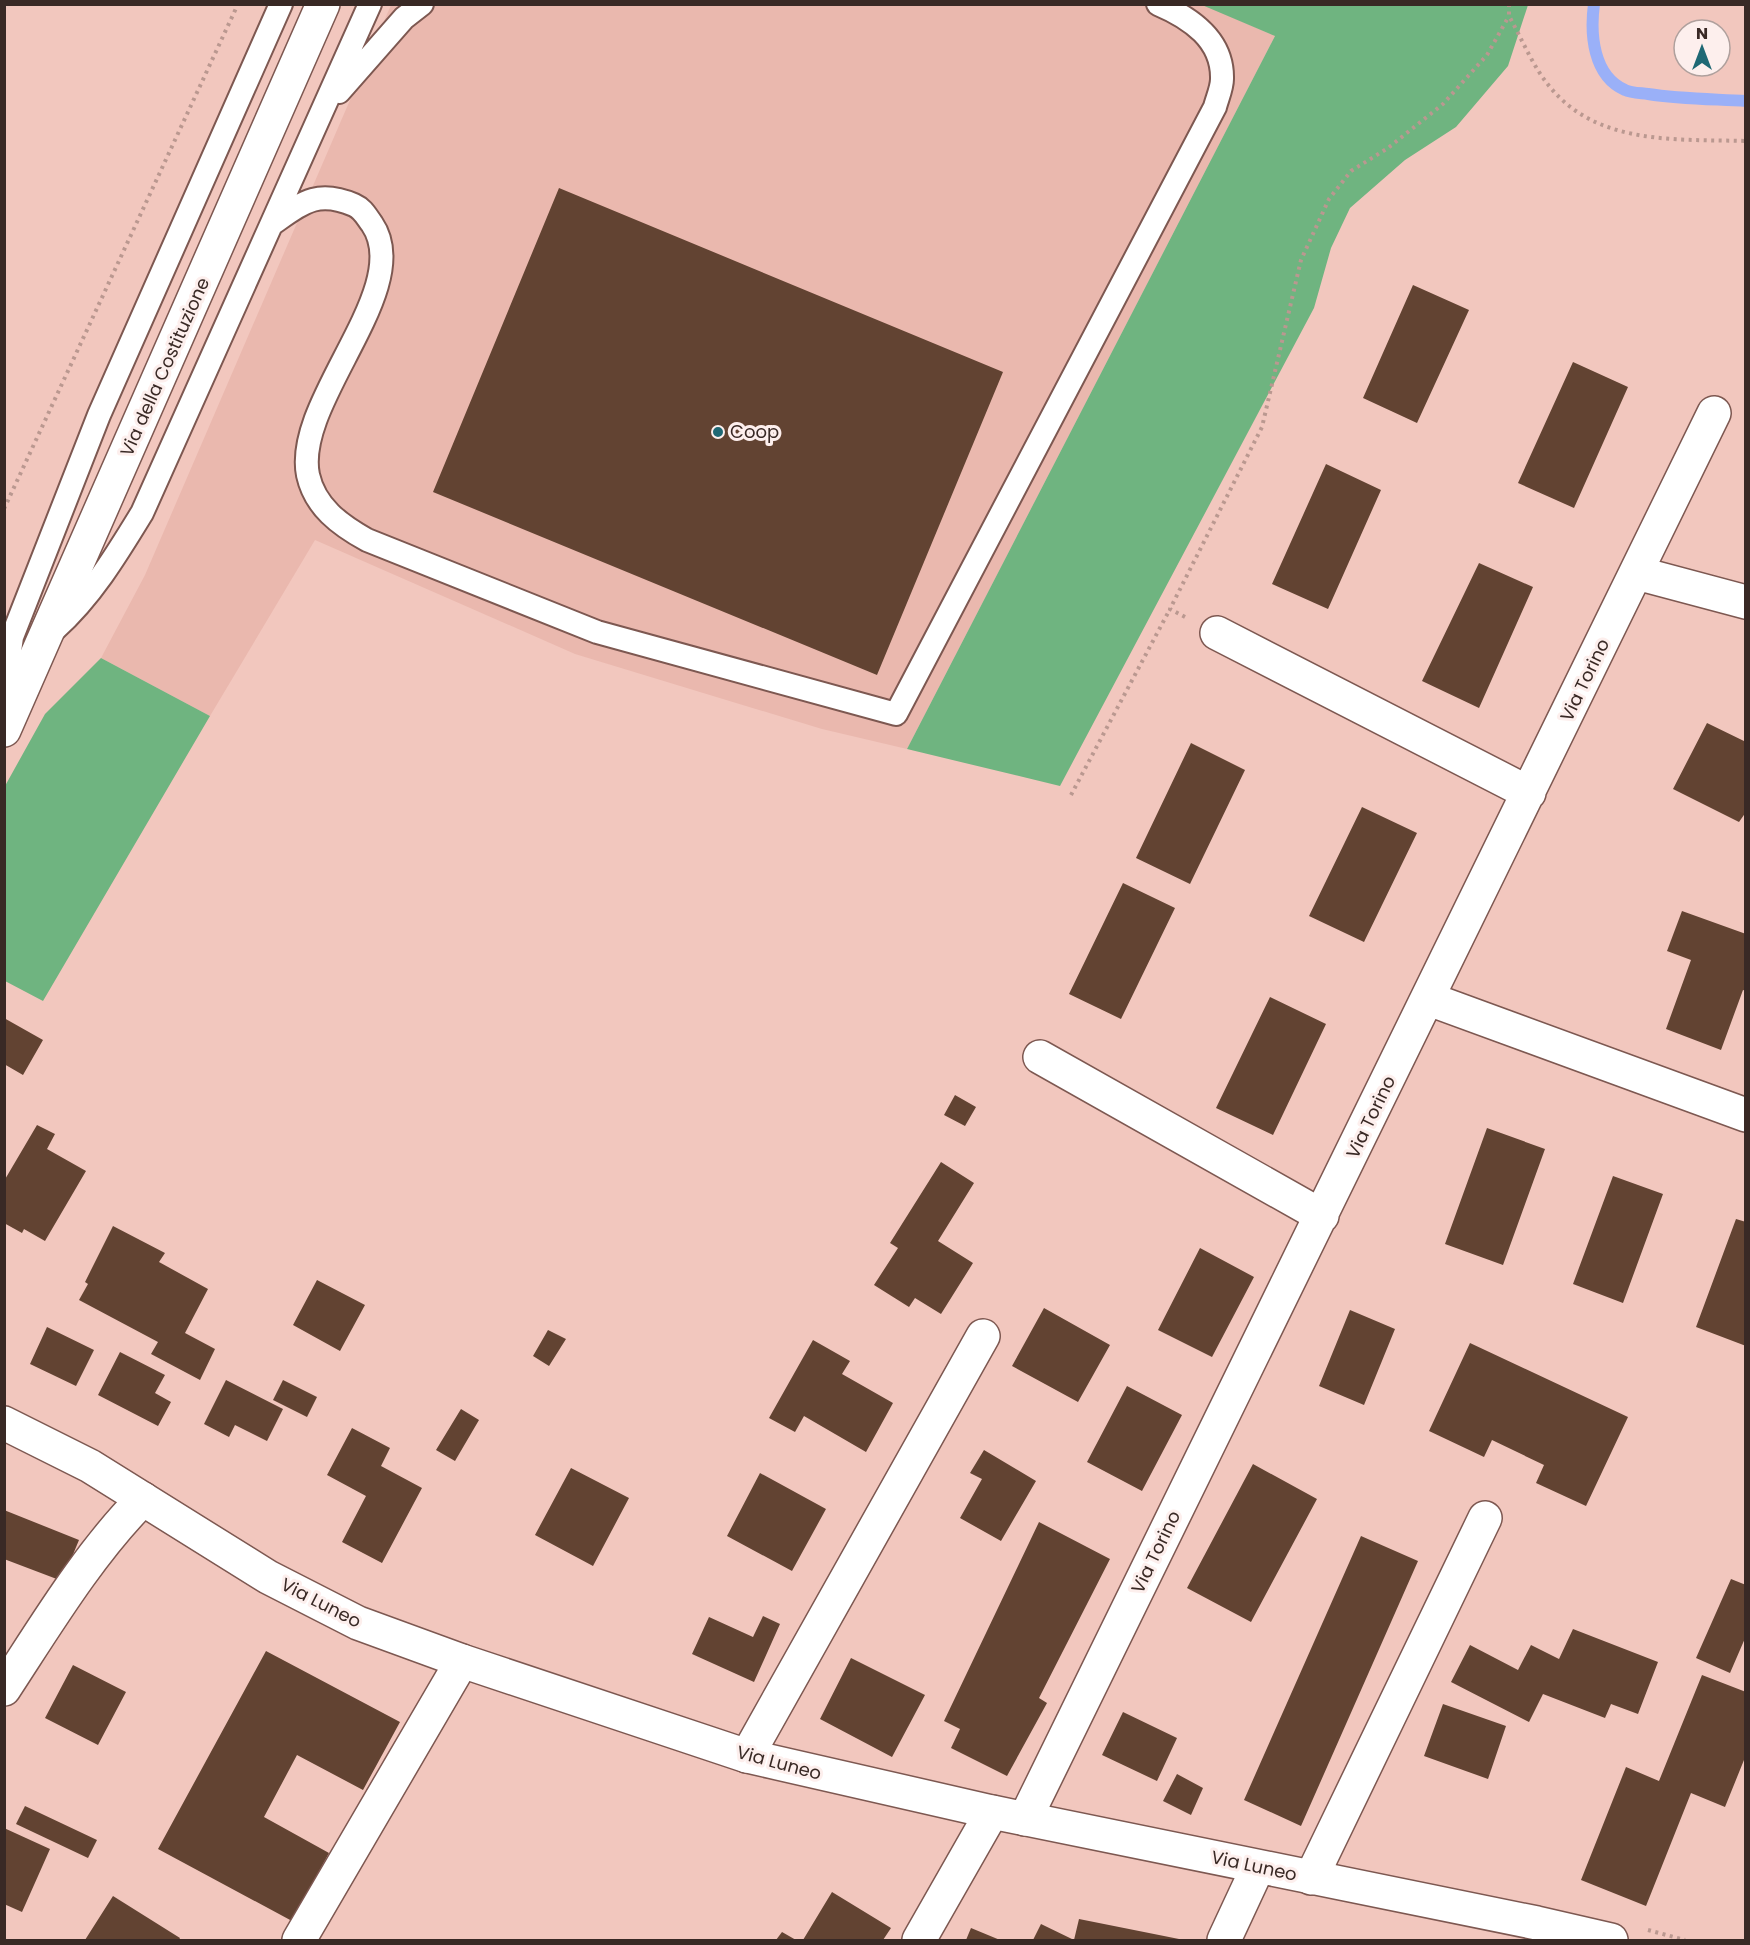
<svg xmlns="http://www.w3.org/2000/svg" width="1750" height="1945" viewBox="0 0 1750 1945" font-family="Poppins,sans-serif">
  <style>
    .built { fill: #eab8ae }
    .green { fill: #6fb480 }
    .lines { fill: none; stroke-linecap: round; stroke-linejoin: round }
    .stream { stroke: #9ab0f8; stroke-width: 12 }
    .building { fill: #624332 }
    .lane-casing { stroke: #7d5851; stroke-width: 26 }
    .street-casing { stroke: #7d5851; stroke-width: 36 }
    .secondary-casing { stroke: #7d5851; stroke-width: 36 }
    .path { stroke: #ba9890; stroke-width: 4; stroke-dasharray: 3 4.5; stroke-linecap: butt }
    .lane { stroke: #fff; stroke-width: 22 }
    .street { stroke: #fff; stroke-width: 33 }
    .secondary { stroke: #fff; stroke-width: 33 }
    .poi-dot { fill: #1f6874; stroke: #fdefed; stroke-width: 2 }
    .labels { text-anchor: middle; stroke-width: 6; stroke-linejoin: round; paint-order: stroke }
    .street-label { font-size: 18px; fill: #392925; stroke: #fdefed }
    .poi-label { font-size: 18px; fill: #392925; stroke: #fdefed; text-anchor: start }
  </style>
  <rect width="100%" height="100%" fill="#f2c7be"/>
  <path class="built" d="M1202 4 1275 36 907 749 822 729 575 654 315 540 210 716 101 658 145 575 391 5Z"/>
  <path class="green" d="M1202 5H1528L1508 66 1456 127 1405 160 1350 208 1331 248 1314 308 1060 786 907 749 1275 36Z
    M101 658 210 716 43 1001 5 981V786L45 714Z"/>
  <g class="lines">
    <path class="stream" d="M1594 4C1590 34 1593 76 1625 90 1631 93 1641 93 1648 94 1680 99 1713 99 1746 101"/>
  </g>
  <path class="building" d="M559 188 1003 372 877 675 433 492Z
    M1413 285 1469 310 1417 423 1363 398Z
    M1573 362 1628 387 1574 508 1518 483Z
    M1326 464 1381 490 1328 609 1272 584Z
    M1479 563 1533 587 1479 708 1422 681Z
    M1707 723 1746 742V812L1739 822 1673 789Z
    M1191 743 1245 770 1190 884 1136 858Z
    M1362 807 1417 833 1364 942 1309 916Z
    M1123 883 1175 908 1121 1019 1069 994Z
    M1682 911 1746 934V991L1743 990 1721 1050 1666 1029 1691 960 1667 951Z
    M1270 997 1326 1024 1273 1135 1216 1108Z
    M4 1018 43 1040 23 1075 4 1064Z
    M955 1095 976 1107 965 1126 944 1115Z
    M37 1125 55 1134 47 1149 86 1171 45 1241 24 1229 22 1233 4 1223V1181Z
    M1487 1128 1545 1149 1503 1265 1445 1244Z
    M941 1162 974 1183 938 1241 973 1263 941 1314 915 1298 909 1307 874 1285 898 1248 890 1243Z
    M1613 1176 1663 1194 1623 1303 1573 1284Z
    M1736 1219 1746 1222V1346L1696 1327Z
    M113 1226 165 1253 159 1262 208 1289 185 1333 215 1349 200 1380 151 1354 158 1342 79 1300 88 1284 85 1282Z
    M1200 1248 1254 1277 1212 1357 1158 1330Z
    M317 1280 365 1305 340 1351 293 1325Z
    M1044 1308 1110 1345 1078 1402 1012 1366Z
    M1350 1310 1395 1329 1364 1405 1319 1386Z
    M47 1327 94 1350 76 1386 30 1364Z
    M548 1330 566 1339 549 1366 533 1356Z
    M813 1340 850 1361 842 1374 893 1403 866 1452 804 1416 795 1432 769 1418Z
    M1470 1343 1628 1417 1586 1506 1536 1483 1544 1465 1492 1440 1484 1457 1429 1431Z
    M120 1352 165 1375 155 1393 171 1402 158 1426 98 1395Z
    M226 1380 283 1409 267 1441 235 1425 229 1437 204 1424Z
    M283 1380 317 1397 307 1417 273 1400Z
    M1127 1386 1182 1415 1142 1491 1087 1462Z
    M461 1409 479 1420 455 1461 436 1450Z
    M352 1428 390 1448 381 1466 422 1488 382 1563 342 1542 366 1496 327 1475Z
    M984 1450 1036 1481 1001 1541 960 1518 982 1479 970 1473Z
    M1253 1464 1317 1499 1251 1622 1187 1588Z
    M571 1468 629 1498 593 1566 535 1535Z
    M760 1473 826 1509 792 1571 727 1536Z
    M4 1510 79 1540 62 1581 4 1559Z
    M1039 1522 1110 1559 1039 1698 1047 1703 1007 1776 951 1748 960 1729 944 1721Z
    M1361 1536 1418 1561 1301 1826 1244 1800Z
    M1731 1579 1746 1585V1636L1730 1673 1696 1658Z
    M763 1616 780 1624 754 1682 692 1654 709 1617 753 1637Z
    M1573 1629 1658 1662 1638 1714 1611 1704 1605 1718 1543 1694 1529 1722 1451 1682 1470 1645 1518 1670 1531 1645 1559 1659Z
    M266 1651 400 1722 363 1790 297 1755 264 1817 329 1853 292 1921 158 1849Z
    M851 1658 925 1695 892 1757 820 1719Z
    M73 1665 126 1692 98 1745 45 1718Z
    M1702 1675 1746 1692V1755L1725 1807 1691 1793 1646 1906 1581 1880 1626 1767 1659 1781Z
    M1443 1704 1506 1726 1488 1779 1424 1756Z
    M1123 1712 1177 1738 1157 1781 1102 1755Z
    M1177 1774 1203 1788 1191 1815 1163 1801Z
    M25 1806 97 1840 88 1858 16 1824Z
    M4 1828 50 1849 22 1912 4 1904Z
    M832 1892 891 1928 883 1940H803Z
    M113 1896 180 1938 179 1940H85Z
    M1079 1919 1179 1939V1940H1033L1041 1924 1074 1940Z
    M971 1928 1000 1940H966Z
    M782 1932 796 1940H776Z"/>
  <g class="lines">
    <g class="lane-casing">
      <path id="lane" d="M339 92 404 18 422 4
        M272 224C302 203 317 189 354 205 363 209 366 216 372 224 416 288 293 401 308 475 315 507 340 525 367 540L597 632 896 714 1215 107C1217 99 1222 88 1222 79 1223 40 1191 18 1158 4
        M55 629C91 597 117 554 142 513L370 4
        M4 694 12 637 99 415 281 4"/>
    </g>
    <g class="street-casing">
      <path id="street" d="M1637 573 1746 602
        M1217 633 1529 793
        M1429 999 1746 1115
        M1040 1057 1322 1216
        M4 1689C46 1625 89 1553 143 1499
        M747 1756 983 1336
        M1025 1819 1714 413
        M1311 1878 1485 1518
        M299 1940 462 1661
        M919 1940 992 1812
        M1224 1940 1258 1867"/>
    </g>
    <g class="secondary-casing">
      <path id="secondary" d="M4 730 323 4
        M4 1423 90 1466 268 1577 358 1623 462 1661 747 1756 992 1812 1537 1923 1611 1940"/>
    </g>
    <path class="path" d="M1509 4V16C1522 39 1533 67 1550 87 1598 146 1678 139 1746 141
      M4 509 238 4
      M1185 617 1170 609 1262 427 1301 260 1329 199 1351 171 1388 148 1443 104 1487 55 1509 16
      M1071 795 1170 609
      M1648 1930 1685 1940"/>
    <use href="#lane" class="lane"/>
    <use href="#street" class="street"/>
    <use href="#secondary" class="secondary"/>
  </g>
  <circle class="poi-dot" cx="718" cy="432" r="6"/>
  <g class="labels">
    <g class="street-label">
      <text transform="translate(165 367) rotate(-66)" y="6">Via della Costituzione</text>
      <text transform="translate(1585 680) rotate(-64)" y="6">Via Torino</text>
      <text transform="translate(1371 1117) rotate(-64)" y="6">Via Torino</text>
      <text transform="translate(1156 1552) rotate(-64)" y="6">Via Torino</text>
      <text transform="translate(321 1603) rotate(27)" y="6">Via Luneo</text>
      <text transform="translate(779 1763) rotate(15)" y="6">Via Luneo</text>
      <text transform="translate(1254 1866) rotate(12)" y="6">Via Luneo</text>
    </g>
    <g class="poi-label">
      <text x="730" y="438">Coop</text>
    </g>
  </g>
  <rect width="1750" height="1945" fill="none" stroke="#392925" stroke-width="12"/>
  <g transform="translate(1702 48)"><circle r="28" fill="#fdefed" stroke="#afa09d" stroke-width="1.5"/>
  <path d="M0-4.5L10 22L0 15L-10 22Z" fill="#1f6874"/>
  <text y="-9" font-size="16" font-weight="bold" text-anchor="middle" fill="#392925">N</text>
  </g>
</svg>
